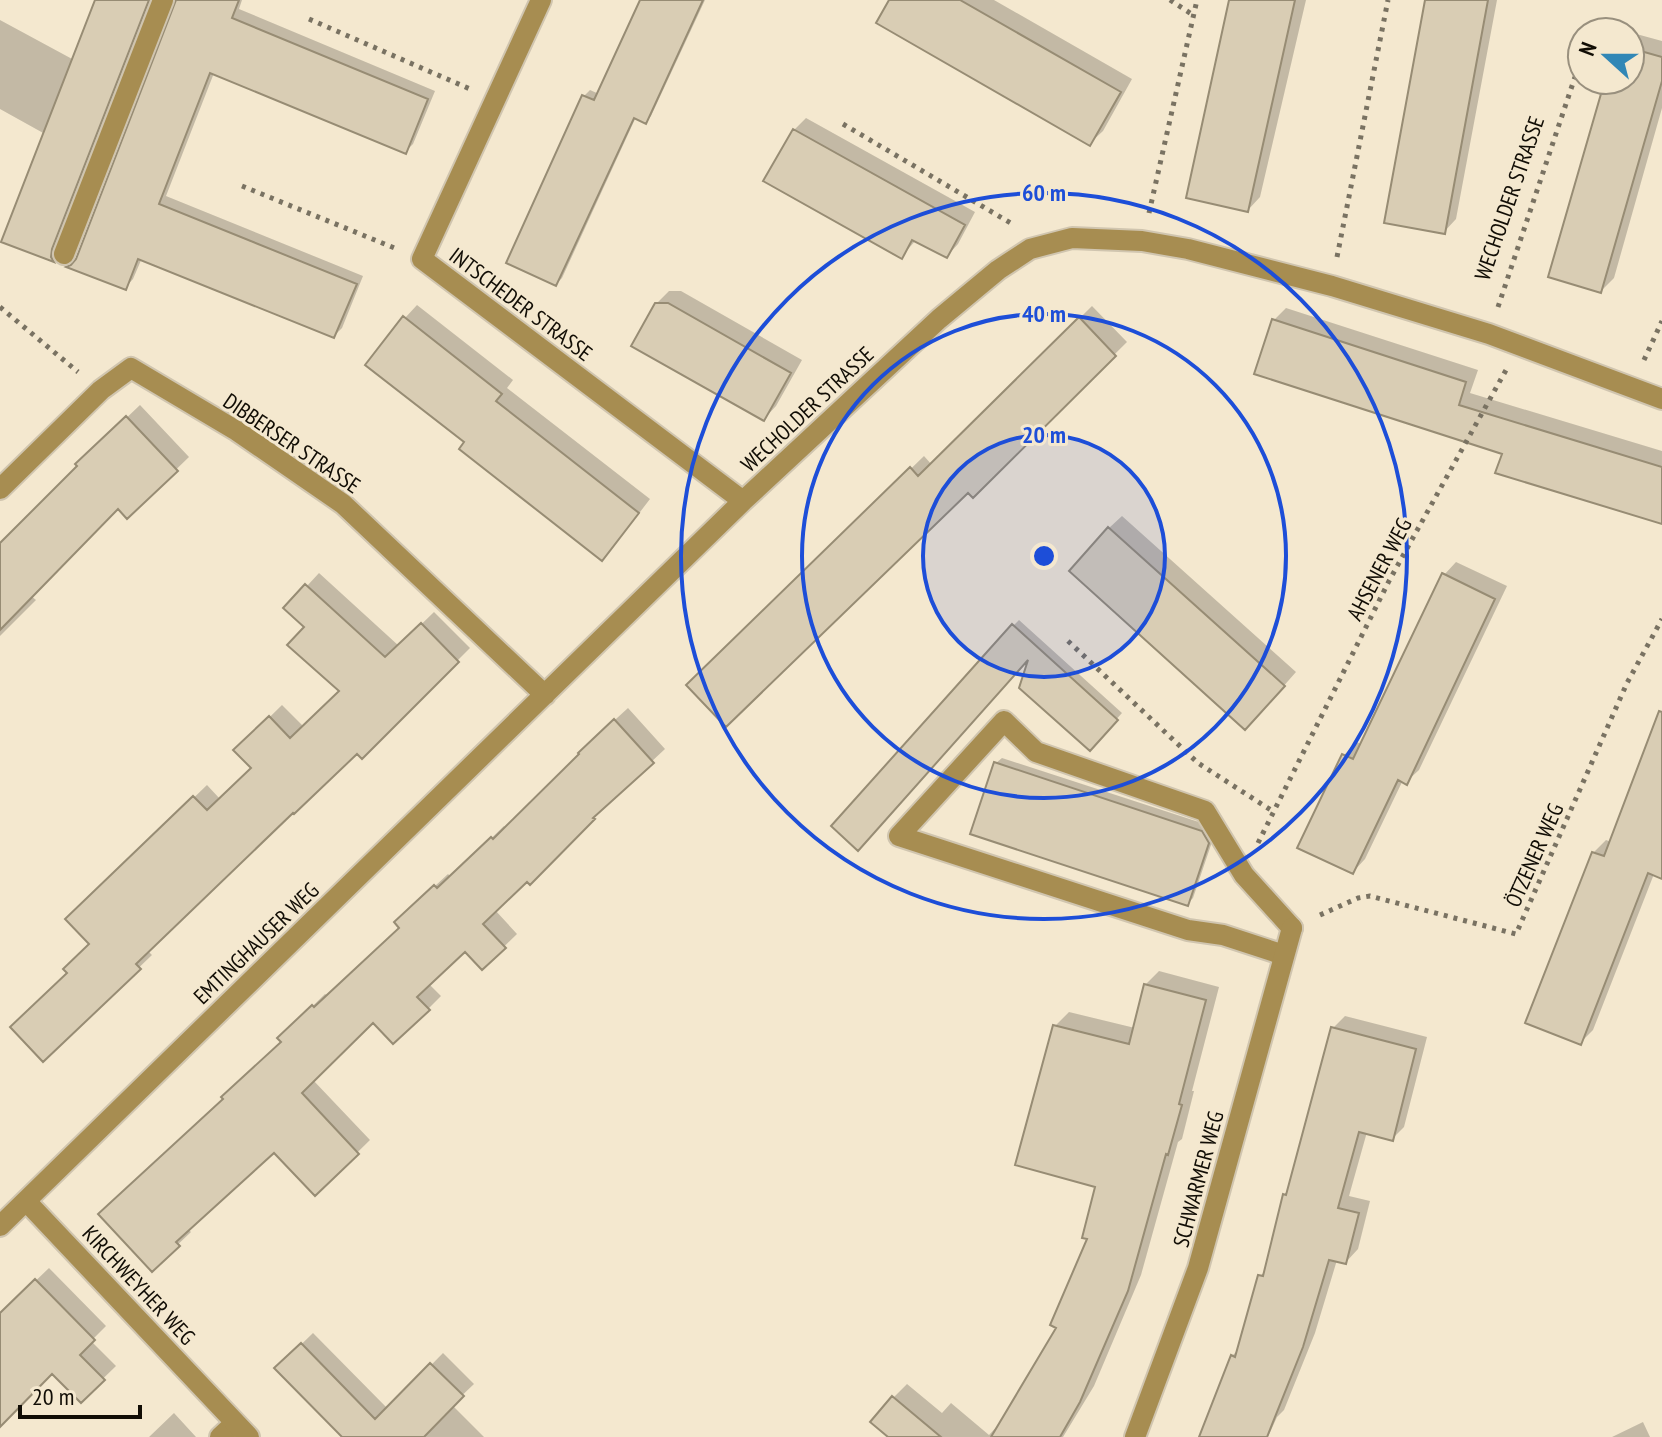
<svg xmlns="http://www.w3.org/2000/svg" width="1662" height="1437" viewBox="0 0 1662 1437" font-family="'PT Sans Narrow',sans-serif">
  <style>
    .shadow { fill: #0003 }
    .building { fill: #d9cdb4; stroke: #978c74; stroke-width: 2 }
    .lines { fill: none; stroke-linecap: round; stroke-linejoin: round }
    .service-casing { stroke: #d0c5af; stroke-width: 24 }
    .minor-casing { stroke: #d0c5af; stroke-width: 24 }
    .path { stroke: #797262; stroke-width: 5; stroke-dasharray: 4 6; stroke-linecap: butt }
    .service { stroke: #a78d51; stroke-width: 20 }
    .minor { stroke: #a78d51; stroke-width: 20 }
    .ring { fill: none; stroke: #1d4ed8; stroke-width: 4 }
    .labels { text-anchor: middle; stroke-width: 6; stroke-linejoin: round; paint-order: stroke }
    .street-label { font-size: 22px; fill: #110d05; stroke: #f4e8cf }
    .centre { fill: #1d4ed8; stroke: #f4e8cf; stroke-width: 4 }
    .ring-label { font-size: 24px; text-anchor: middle; font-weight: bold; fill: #1d4ed8; stroke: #f4e8cf; stroke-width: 6; stroke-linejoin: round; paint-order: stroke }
  </style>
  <rect width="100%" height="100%" fill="#f4e8cf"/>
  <path class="shadow" d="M97 0H153L61 253 54 260 4 241 45 134 0 109V20L74 60Z
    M177 0H242L239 9 435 91 413 144 405 152 214 73 166 196 363 276 342 328 334 336 142 258 133 279 125 288 69 266 76 259Z
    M643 0H705L651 116 646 122 636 117 562 278 556 284 584 96 590 90 599 94Z
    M891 0H994L1132 79 1103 131 1090 143Z
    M1232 0H1306L1260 197 1248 210Z
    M1427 0H1497L1456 219 1444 232Z
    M1629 32 1662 41V108L1614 278 1601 291 1607 80H1630Z
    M806 118 975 212 958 244 947 256 916 240 902 256 794 130Z
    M669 291H681L802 360 776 406 764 419 656 304Z
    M417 305 513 380 507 388 650 499 614 546 601 558 467 442 405 318Z
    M1092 306 1127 342 973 495 968 490 689 685 924 456 932 465Z
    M1286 308 1478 370 1470 393 1662 451V522L1504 452 1274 320Z
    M140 405 189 457 127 517 118 507 31 596 36 600 0 636V546L79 466 78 464Z
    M1122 516 1296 672 1258 715 1109 528Z
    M1456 562 1507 586 1419 770 1406 782 1403 780 1365 859 1353 872 1344 755 1357 742 1362 745 1444 575Z
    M319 573 399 646 434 612 470 648 362 756 357 751 147 950 152 955 43 1060 70 972 92 943 68 919 207 785 220 799 253 768 236 750 282 705 304 727 342 691 306 627 307 586Z
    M1019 620 1122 713 1090 749 1013 626Z
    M628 708 665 749 605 805 530 882 527 879 495 910 517 934 482 968 465 949 428 983 441 996 428 1009 374 1020 313 1080 370 1140 315 1194 274 1150 188 1229 191 1232 152 1269 225 1099 283 1041 280 1038 325 994 328 996 402 927 409 910 448 874 451 877 504 826 506 828 593 740Z
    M1662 710V874H1654L1593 1030 1581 1042 1593 853 1606 840 1611 842Z
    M1002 758 1208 825 1214 836 1193 898 1187 904 996 763Z
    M1159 971 1219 987 1192 1091H1194L1182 1139 1178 1142 1141 1275 1094 1386 1063 1437H892L893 1398 907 1384 942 1413 951 1403 989 1435 1000 1423 1059 1327 1090 1238 1097 1185 1055 1026 1069 1012 1135 1028 1145 985Z
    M1345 1016 1427 1037 1404 1127 1392 1139 1367 1132 1349 1196 1370 1201 1358 1249 1346 1262 1337 1260 1315 1333 1284 1410 1277 1417 1268 1437H1198L1205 1428 1232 1356 1240 1348 1260 1276 1267 1270 1285 1195 1290 1190 1333 1028Z
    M49 1268 106 1326 91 1341 116 1366 81 1400 53 1371 0 1424V1315Z
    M313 1333 388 1409 443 1353 474 1384 452 1405 484 1437H345L277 1368Z
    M174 1413 196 1437H149Z
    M1643 1422 1650 1437H1612Z"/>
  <path class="building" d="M95 0H149L52 249 51 257 54 262 1 242Z
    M176 0H239L232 18 428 99 406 154 210 73 159 204 357 284 334 338 138 259 126 290 66 267 71 265 76 259Z
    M640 0H703L646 124 634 118 556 286 506 263 582 95 594 100Z
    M889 0H960L1121 92 1090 146 876 23Z
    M1229 0H1295L1248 212 1186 198Z
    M1425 0H1488L1445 234 1384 223Z
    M1630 48 1662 57V81L1601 293 1548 277 1605 80H1630Z
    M793 129 965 225 947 258 912 240 902 259 763 181Z
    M655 303H668L791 373 764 421 631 346Z
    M403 316 502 394 496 401 639 513 602 561 459 449 464 442 365 365Z
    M1079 317 1116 356 973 498 968 493 726 727 686 685 910 467 918 476Z
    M1272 319 1466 382 1459 405 1662 467V524L1495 473 1502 454 1254 374Z
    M126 416 178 471 127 519 118 509 0 630V543L77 466 75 464Z
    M1108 527 1285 686 1245 730 1069 571Z
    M1442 573 1495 599 1407 785 1398 780 1353 874 1297 848 1342 754 1353 759Z
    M305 584 385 657 421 623 459 662 362 759 357 754 294 814 293 813 136 964 141 969 43 1062 10 1027 67 973 63 969 89 944 65 919 193 796 207 810 251 768 233 750 269 716 290 738 339 691 287 645 304 627 283 608Z
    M1012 624 1118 720 1090 751 1019 688 1028 660 858 851 831 826Z
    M1659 711 1662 712V879L1648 873 1581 1045 1525 1023 1592 852 1604 856Z
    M614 719 654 763 593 818 595 819 530 885 527 882 483 924 506 948 482 970 465 952 417 997 430 1010 393 1044 373 1023 302 1093 359 1154 315 1196 274 1153 176 1242 180 1246 152 1272 98 1214 223 1099 221 1097 281 1042 277 1038 312 1005 314 1007 399 928 394 922 434 885 437 888 491 837 493 839 579 754 578 753Z
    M994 762 1202 831 1209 843 1188 906 970 834Z
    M1144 984 1206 1000 1179 1104 1182 1105 1168 1155 1166 1154 1128 1291 1080 1402 1060 1437H991L1056 1328 1050 1325 1087 1239 1082 1238 1095 1187 1015 1165 1053 1025 1129 1044Z
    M1331 1027 1416 1049 1393 1141 1359 1132 1338 1208 1359 1213 1346 1264 1329 1260 1303 1347 1267 1437H1199L1231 1355 1235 1357 1258 1275 1263 1276 1283 1194 1286 1195Z
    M35 1279 95 1340 80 1355 105 1380 81 1403 52 1374 0 1427V1313Z
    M301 1343 375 1419 430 1363 464 1396 424 1437H342L274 1368Z
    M892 1396 941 1437H888L870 1422Z"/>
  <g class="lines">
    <g class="service-casing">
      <path id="service" d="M64 254 163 0
        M1284 955 1223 935 1188 930 899 836 1004 721 1036 752 1205 811 1244 875 1292 928
        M220 1437 235 1423"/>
    </g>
    <g class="minor-casing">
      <path id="minor" d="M541 0 422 259 743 501
        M0 489 101 390 131 368 237 431 343 504 545 695
        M26 1201 249 1437
        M0 1226 743 501 939 319 998 270 1030 249 1072 238 1142 241 1188 249 1332 286 1489 334 1662 399
        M1135 1437 1198 1268 1292 928"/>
    </g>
    <path class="path" d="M1170 0 1193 15
      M309 19 470 89
      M843 124 1014 225
      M242 186 397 249
      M1149 213 1197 0
      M1337 257 1388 0
      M0 307 78 372
      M1498 307 1575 77
      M1644 360 1662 321
      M1068 641 1198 763 1274 812
      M1258 843 1389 581 1506 370
      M1320 915 1358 898 1370 896 1516 934 1627 683 1662 619"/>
    <use href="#service" class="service"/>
    <use href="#minor" class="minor"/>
  </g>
  <circle cx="1044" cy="556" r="121" fill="#1d4ed8" fill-opacity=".12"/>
  <g class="ring">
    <circle cx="1044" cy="556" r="121"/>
    <circle cx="1044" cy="556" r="242"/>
    <circle cx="1044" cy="556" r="363"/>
  </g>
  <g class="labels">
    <g class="street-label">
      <text transform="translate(1509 198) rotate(-71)" y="8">WECHOLDER STRASSE</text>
      <text transform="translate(521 304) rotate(37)" y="8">INTSCHEDER STRASSE</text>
      <text transform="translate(807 409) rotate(-43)" y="8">WECHOLDER STRASSE</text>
      <text transform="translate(292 443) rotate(34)" y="8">DIBBERSER STRASSE</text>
      <text transform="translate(1379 569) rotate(-62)" y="8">AHSENER WEG</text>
      <text transform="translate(1534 855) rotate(-66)" y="8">ÖTZENER WEG</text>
      <text transform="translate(256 943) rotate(-44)" y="8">EMTINGHAUSER WEG</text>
      <text transform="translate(1198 1179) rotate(-75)" y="8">SCHWARMER WEG</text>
      <text transform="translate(139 1285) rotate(47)" y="8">KIRCHWEYHER WEG</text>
    </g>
  </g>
  <circle cx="1044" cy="556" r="12" class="centre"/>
  <g class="ring-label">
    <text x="1044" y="201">60 m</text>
    <text x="1044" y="322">40 m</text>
    <text x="1044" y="443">20 m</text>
  </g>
  <g transform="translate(1606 56) rotate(291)"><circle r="38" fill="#f4e8cf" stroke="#99907e" stroke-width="2"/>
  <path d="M0-6L14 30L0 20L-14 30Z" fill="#3187b6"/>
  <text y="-12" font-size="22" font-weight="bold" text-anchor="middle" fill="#110d05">N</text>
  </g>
  <path d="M20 1405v12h120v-12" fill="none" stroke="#110d05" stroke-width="4"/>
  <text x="32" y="1405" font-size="24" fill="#110d05" stroke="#f4e8cf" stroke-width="6" paint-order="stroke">20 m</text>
</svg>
